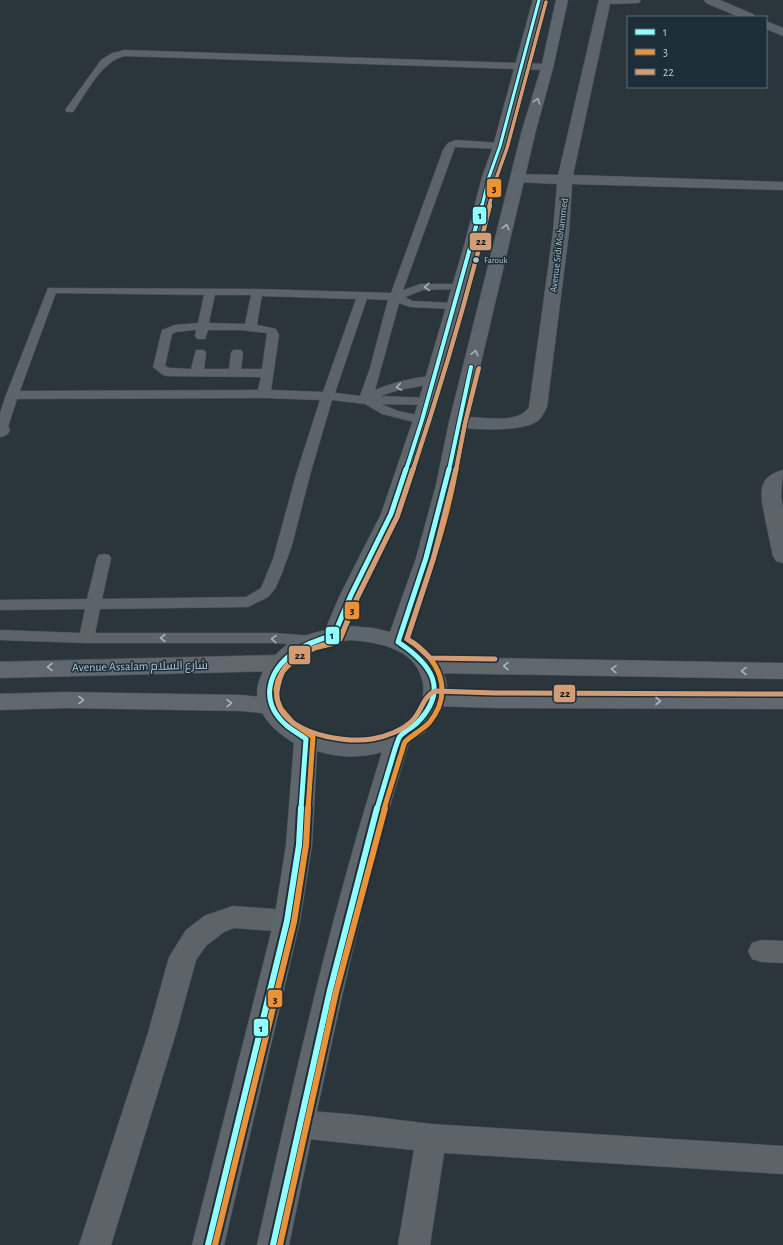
<svg xmlns="http://www.w3.org/2000/svg" width="783" height="1245" viewBox="0 0 783 1245" font-family="'Alegreya Sans',Cairo,sans-serif">
  <style>
    .lines { fill: none; stroke-linecap: round; stroke-linejoin: round }
    .lane-casing { stroke: #495156; stroke-width: 1 }
    .street-casing { stroke: #495156; stroke-width: 1 }
    .secondary-casing { stroke: #495156; stroke-width: 1 }
    .primary-casing { stroke: #495358; stroke-width: 1 }
    .lane { fill: #5c6469; fill-rule: evenodd }
    .street { fill: #5c6469; fill-rule: evenodd }
    .secondary { fill: #60686e; fill-rule: evenodd }
    .primary { fill: #5e666b; fill-rule: evenodd }
    .bus-1-far3-casing { stroke: #1d2e38; stroke-width: 5 }
    .bus-1-far2-casing { stroke: #1d2e38; stroke-width: 6 }
    .bus-1-far1-casing { stroke: #1d2e38; stroke-width: 8 }
    .bus-1-casing { stroke: #1d2e38; stroke-width: 10 }
    .bus-2-far3-casing { stroke: #1d2e38; stroke-width: 5 }
    .bus-2-far2-casing { stroke: #1d2e38; stroke-width: 6 }
    .bus-2-far1-casing { stroke: #1d2e38; stroke-width: 8 }
    .bus-2-casing { stroke: #1d2e38; stroke-width: 10 }
    .bus-3-far2-casing { stroke: #1d2e38; stroke-width: 5 }
    .bus-3-far1-casing { stroke: #1d2e38; stroke-width: 6 }
    .bus-3-casing { stroke: #1d2e38; stroke-width: 8 }
    .bus-1-far3 { stroke: #90ffff; stroke-width: 3 }
    .bus-1-far2 { stroke: #90ffff; stroke-width: 4 }
    .bus-1-far1 { stroke: #90ffff; stroke-width: 5 }
    .bus-1 { stroke: #90ffff; stroke-width: 6 }
    .bus-2-far3 { stroke: #ea923a; stroke-width: 3 }
    .bus-2-far2 { stroke: #ea923a; stroke-width: 4 }
    .bus-2-far1 { stroke: #ea923a; stroke-width: 5 }
    .bus-2 { stroke: #ea923a; stroke-width: 6 }
    .bus-3-far2 { stroke: #d39c74; stroke-width: 3 }
    .bus-3-far1 { stroke: #d39c74; stroke-width: 4 }
    .bus-3 { stroke: #d39c74; stroke-width: 5 }
    .oneway { stroke: #a4b0b9 }
    .oneway2 { stroke: #a3b0b9 }
    .oneway3 { stroke: #a8b5bf }
    .bus-dot { fill: #b5c3cd; stroke: #1d2e38; stroke-width: 1.5 }
    .labels { text-anchor: middle; stroke-width: 3; stroke-linejoin: round; paint-order: stroke }
    .far-bus-label { font-size: 9px; fill: #b5c3cd; stroke: #1d2e38; text-anchor: start }
    .far-street-label { font-size: 10px; fill: #b5c3cd; stroke: #1d2e38 }
    .street-label { font-size: 12px; fill: #b5c3cd; stroke: #1d2e38 }
    .line-badge { stroke: #1d2e38; stroke-width: 1.5 }
    .pale-badge-label { font-size: 11px; text-anchor: middle; font-weight: bold; fill: #111 }
  </style>
  <rect width="100%" height="100%" fill="#2b363c"/>
  <g class="lines">
    <g class="lane-casing">
      <path id="lane" d="M125 50 547 64 551 67 547 70 125 56C102 60 86 94 73 112H67L65 110 101 60 112 53Z
        M456 140 500 143 505 146 500 149 455 147 403 290 421 284H464L466 286 464 288 460 289 423 290 405 297 412 301 454 303 458 304 460 306 458 308 454 309 410 307 399 303 375 390C388 384 424 374 437 377L439 380 437 383 399 390 380 396 431 398 433 401 431 404 427 405 381 404 398 411 427 417 428 420 427 423 422 424 382 414 365 404 332 400 310 475 292 545 282 573 275 589 268 597 248 607 100 609 95 633H274L313 636 318 637 321 641 318 645 313 646 274 643H86L0 640V630L80 633 85 609 0 610V600L87 599 97 558 99 555 104 554 109 555 111 558 102 599 246 597 261 588 273 559 296 475 320 400 264 398 17 399 6 433 5 436 0 437V413L6 395 48 288 257 289 391 293 443 150 448 143ZM56 293 204 295 198 323 175 325 162 330 153 367 163 375 167 376 261 377 258 390 20 391ZM215 295H251L245 324 209 323ZM262 296 356 299 323 392 271 390 279 335 276 329 257 325ZM367 299 388 300 370 368 360 396 335 393ZM196 330 195 336 197 339H205L208 330H240L267 333 262 369H241L243 353 241 350H233L231 353 229 369H204L206 353 204 350H196L191 369 170 368 165 366 172 334 176 332Z"/>
    </g>
    <g class="street-casing">
      <path id="street" d="M599 0H641L639 3 610 4 573 175 783 182V190L572 184 569 232 547 407C545 411 542 417 539 420 524 433 469 430 451 426L449 422 451 418C472 413 516 428 529 407L553 232 557 184 517 182 512 181 510 178 512 175 517 174 558 175Z
        M704 0H720L753 14 755 17H739L706 3Z
        M766 21 783 28V36L766 29Z
        M0 424 8 426 10 430 8 434 0 436Z
        M783 470 781 497 783 507V563L776 561 773 556C770 543 768 531 765 518 761 496 755 477 783 470Z
        M233 906 287 910 297 913 300 921 297 929 287 932 234 928 224 932 206 946 196 960 176 1033 111 1245H79L148 1033 169 957 186 930 204 916Z
        M762 940 783 941V963L762 962 752 959 748 951 752 943Z
        M299 1110 358 1115 431 1124 783 1146V1174L444 1153 430 1245H398L414 1150 299 1138 288 1134 284 1124 288 1114Z"/>
    </g>
    <g class="secondary-casing">
      <path id="secondary" d="M280 655 288 658 291 663 288 668 280 671 0 678V662Z
        M427 657 783 663V679L427 673 419 670 416 665 419 660Z
        M435 690 496 692 783 693V709L496 708 435 706 427 704 423 698 427 692Z
        M66 692 241 695 271 698 279 700 283 706 279 712 271 714 241 711 66 708 0 710V694Z"/>
    </g>
    <g class="primary-casing">
      <path id="primary" d="M533 0H545L507 146 496 177 481 242 431 420 401 514 362 595 349 626 373 628 390 632 416 558 436 485 449 422 522 130 541 68 556 0H568L553 68 536 130 467 422 456 485 436 558 410 639C430 647 448 670 447 692 445 706 435 723 425 732 421 736 412 738 409 743 407 747 406 754 404 759 400 772 396 786 392 799 350 946 320 1096 289 1245H257C294 1079 331 914 382 752 362 758 338 758 317 751L312 845 300 921 224 1245H192L274 921 286 845 294 743C266 726 245 701 265 668 272 658 280 649 291 642 301 636 313 633 325 630L340 595 381 514 413 420 465 242 482 177 493 146ZM350 640C377 642 414 648 422 679 427 696 418 714 403 723 395 729 387 733 377 736 347 744 296 737 282 706 279 699 279 689 282 682 290 653 324 644 350 640Z"/>
    </g>
    <use href="#lane" class="lane"/>
    <use href="#street" class="street"/>
    <use href="#secondary" class="secondary"/>
    <use href="#primary" class="primary"/>
    <g class="bus-1-far3-casing">
      <path id="bus-1-far3" d="M482 206 489 177 500 146 539 0"/>
    </g>
    <g class="bus-1-far2-casing">
      <path id="bus-1-far2" d="M406 470 422 420 482 205
        M449 470 471 367"/>
    </g>
    <g class="bus-1-far1-casing">
      <path id="bus-1-far1" d="M301 809 306 739C299 734 292 730 286 725 259 701 268 671 294 652 306 644 320 639 334 635L351 595 391 514 406 469
        M377 809C382 792 387 776 392 759 394 752 396 745 399 738 402 732 412 728 417 723 450 689 431 664 398 642L426 558 449 469"/>
    </g>
    <g class="bus-1-casing">
      <path id="bus-1" d="M208 1245 287 921 299 845 301 808
        M273 1245 330 990 377 808"/>
    </g>
    <g class="bus-2-far3-casing">
      <path id="bus-2-far3" d="M489 206 496 179 507 148 546 2"/>
    </g>
    <g class="bus-2-far2-casing">
      <path id="bus-2-far2" d="M413 470C442 383 468 294 490 205
        M456 470 465 423 478 369"/>
    </g>
    <g class="bus-2-far1-casing">
      <path id="bus-2-far1" d="M308 809 313 737 293 723 281 709 277 699 276 689 278 680 282 672 296 658 314 648 331 644 340 639 357 598 397 517 413 469
        M384 809C389 792 395 774 400 757 402 753 403 745 405 742 409 737 422 730 429 723 455 691 439 658 407 639 425 583 446 527 456 469"/>
    </g>
    <g class="bus-2-casing">
      <path id="bus-2" d="M215 1245 294 922 306 845 308 808
        M280 1245 336 992 385 808"/>
    </g>
    <g class="bus-3-far2-casing">
      <path id="bus-3-far2" d="M489 206 496 179 507 148 546 2"/>
    </g>
    <g class="bus-3-far1-casing">
      <path id="bus-3-far1" d="M413 470C442 383 468 294 490 205
        M456 470 465 424 479 368"/>
    </g>
    <g class="bus-3-casing">
      <path id="bus-3" d="M413 469 397 517 357 598 340 639C335 642 329 643 323 645 310 649 297 654 288 664 282 670 280 677 278 686 267 731 341 744 372 739 385 737 404 730 413 720 422 710 423 697 435 691L496 693 783 694
        M456 469 433 560 407 639 415 644 430 658 495 659"/>
    </g>
    <use href="#bus-1-far3" class="bus-1-far3"/>
    <use href="#bus-1-far2" class="bus-1-far2"/>
    <use href="#bus-1-far1" class="bus-1-far1"/>
    <use href="#bus-1" class="bus-1"/>
    <use href="#bus-2-far3" class="bus-2-far3"/>
    <use href="#bus-2-far2" class="bus-2-far2"/>
    <use href="#bus-2-far1" class="bus-2-far1"/>
    <use href="#bus-2" class="bus-2"/>
    <use href="#bus-3-far2" class="bus-3-far2"/>
    <use href="#bus-3-far1" class="bus-3-far1"/>
    <use href="#bus-3" class="bus-3"/>
  </g>
  <defs><path id="oneway-chevron" d="M-2-3.5L2.5 0L-2 3.5" fill="none" stroke-width="1.6" stroke-linecap="round" stroke-linejoin="round"/></defs>
  <g class="oneway">
    <use href="#oneway-chevron" transform="translate(537 101) rotate(-73)"/>
    <use href="#oneway-chevron" transform="translate(506 227) rotate(-76)"/>
    <use href="#oneway-chevron" transform="translate(475 353) rotate(-76)"/>
  </g>
  <g class="oneway2">
    <use href="#oneway-chevron" transform="translate(427 287) rotate(176)"/>
    <use href="#oneway-chevron" transform="translate(399 387) rotate(169)"/>
    <use href="#oneway-chevron" transform="translate(163 638) rotate(-180)"/>
    <use href="#oneway-chevron" transform="translate(274 639) rotate(-178)"/>
  </g>
  <g class="oneway3">
    <use href="#oneway-chevron" transform="translate(506 666) rotate(-179)"/>
    <use href="#oneway-chevron" transform="translate(50 667) rotate(179)"/>
    <use href="#oneway-chevron" transform="translate(614 669) rotate(-179)"/>
    <use href="#oneway-chevron" transform="translate(744 671) rotate(-179)"/>
    <use href="#oneway-chevron" transform="translate(81 700) rotate(1)"/>
    <use href="#oneway-chevron" transform="translate(658 701)"/>
    <use href="#oneway-chevron" transform="translate(229 703) rotate(-1)"/>
  </g>
  <circle class="bus-dot" cx="476" cy="260" r="3.5"/>
  <g class="labels">
    <g class="far-bus-label">
      <text x="484" y="263">Farouk</text>
    </g>
    <g class="far-street-label">
      <text transform="translate(558 245) rotate(-83)" y="4">Avenue Sidi Mohammed</text>
    </g>
    <g class="street-label">
      <text transform="translate(140 666) rotate(-1)" y="4">Avenue Assalam شارع السلام</text>
    </g>
  </g>
  <g class="line-badge">
    <rect x="486" y="178" width="16" height="20" rx="4" fill="#ea923a"/>
    <rect x="472" y="206" width="15" height="19" rx="4" fill="#90ffff"/>
    <rect x="469" y="232" width="23" height="19" rx="4" fill="#d39c74"/>
    <rect x="344" y="601" width="16" height="19" rx="4" fill="#ea923a"/>
    <rect x="325" y="626" width="15" height="19" rx="4" fill="#90ffff"/>
    <rect x="288" y="645" width="23" height="20" rx="4" fill="#d39c74"/>
    <rect x="553" y="684" width="23" height="19" rx="4" fill="#d39c74"/>
    <rect x="267" y="989" width="16" height="19" rx="4" fill="#ea923a"/>
    <rect x="253" y="1018" width="16" height="19" rx="4" fill="#90ffff"/>
  </g>
  <g class="pale-badge-label">
    <text x="494" y="192">3</text>
    <text x="480" y="219">1</text>
    <text x="481" y="245">22</text>
    <text x="352" y="614">3</text>
    <text x="332" y="639">1</text>
    <text x="300" y="659">22</text>
    <text x="565" y="697">22</text>
    <text x="275" y="1003">3</text>
    <text x="261" y="1032">1</text>
  </g>
  <rect x="627" y="16" width="140" height="72" fill="#1d2e38" stroke="#5a6a74"/>
  <rect x="635" y="29" width="20" height="6" fill="#90ffff" stroke="#5a6a74"/>
  <text x="663" y="36" font-size="12" fill="#b5c3cd">1</text>
  <rect x="635" y="49" width="20" height="6" fill="#ea923a" stroke="#5a6a74"/>
  <text x="663" y="56" font-size="12" fill="#b5c3cd">3</text>
  <rect x="635" y="69" width="20" height="6" fill="#d39c74" stroke="#5a6a74"/>
  <text x="663" y="76" font-size="12" fill="#b5c3cd">22</text>
</svg>
